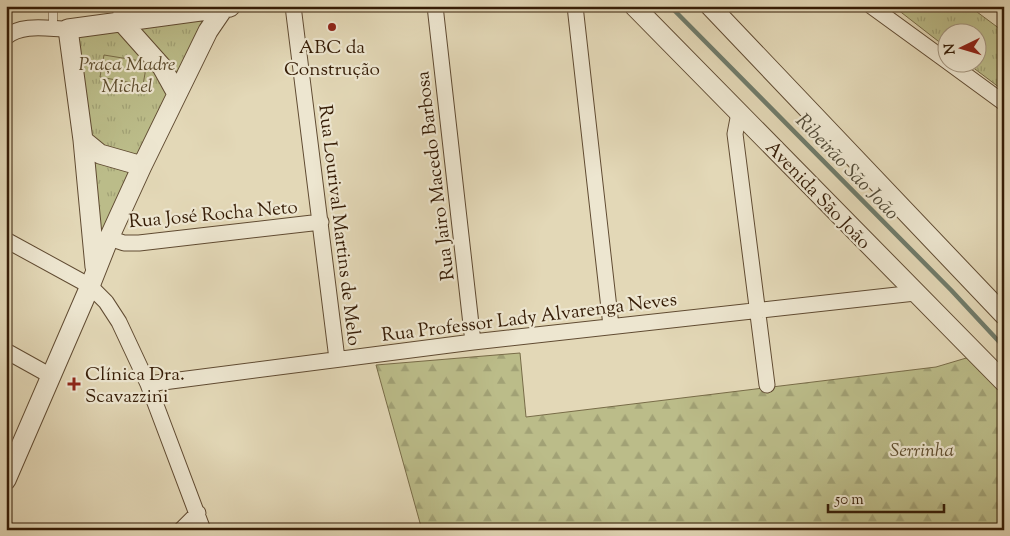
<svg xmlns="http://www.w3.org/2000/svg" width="1010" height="536" viewBox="0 0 1010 536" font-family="'Sorts Mill Goudy',serif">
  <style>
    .forest { fill: url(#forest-firs); stroke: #786c48 }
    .park { fill: url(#park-tufts); stroke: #786c48 }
    .garden { fill: #bbbc89; stroke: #786c48 }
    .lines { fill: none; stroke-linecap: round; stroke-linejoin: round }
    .stream { stroke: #6f7b6a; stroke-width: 4.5 }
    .service-casing { stroke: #604b32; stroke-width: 9 }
    .minor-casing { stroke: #604b32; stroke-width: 17 }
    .tertiary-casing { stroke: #604b32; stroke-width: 21 }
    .service { stroke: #ede6d0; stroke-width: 8 }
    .minor { stroke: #ede6d0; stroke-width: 15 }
    .tertiary { stroke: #ede6d0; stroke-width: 19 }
    .poi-dot { fill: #8f2418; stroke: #ede6d0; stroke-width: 2 }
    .labels { text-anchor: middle; stroke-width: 4.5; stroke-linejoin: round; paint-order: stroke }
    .poi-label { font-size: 19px; fill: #351c06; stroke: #ede6d0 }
    .park-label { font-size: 19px; font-style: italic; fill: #5d4c2d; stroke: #ede6d0 }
    .street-label { font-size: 19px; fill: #351c06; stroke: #ede6d0 }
    .water-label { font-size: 20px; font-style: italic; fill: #524b38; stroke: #ede6d0 }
  </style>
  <defs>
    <pattern id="forest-firs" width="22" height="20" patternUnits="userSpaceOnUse" patternTransform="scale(1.25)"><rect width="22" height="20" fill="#bbbc89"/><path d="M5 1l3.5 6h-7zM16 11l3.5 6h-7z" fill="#a1a175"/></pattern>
    <pattern id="park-tufts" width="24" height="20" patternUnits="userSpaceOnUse" patternTransform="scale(1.25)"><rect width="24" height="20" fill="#bbbc89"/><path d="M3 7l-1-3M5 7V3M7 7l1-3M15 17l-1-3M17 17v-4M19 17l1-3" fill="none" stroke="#a1a175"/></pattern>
  </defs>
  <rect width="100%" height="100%" fill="#e3d8b7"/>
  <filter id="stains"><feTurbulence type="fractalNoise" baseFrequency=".004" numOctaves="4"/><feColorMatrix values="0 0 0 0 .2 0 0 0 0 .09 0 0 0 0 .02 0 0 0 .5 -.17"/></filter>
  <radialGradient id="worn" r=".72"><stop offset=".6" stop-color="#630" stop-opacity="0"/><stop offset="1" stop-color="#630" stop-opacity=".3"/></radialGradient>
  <path class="forest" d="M520 353 526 417 936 367 973 356 1004 391V530H422L376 365Z"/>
  <path class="park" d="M893 6H969L1004 32V91L967 63 978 62V32H948L947 48Z
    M216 13 99 244 74 35Z"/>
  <path class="garden" d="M104 55 147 62 143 85 100 77Z"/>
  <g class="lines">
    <path class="stream" d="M670 6 951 290 1004 347"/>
    <g class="service-casing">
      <path id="service" d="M53 6V29"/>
    </g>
    <g class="minor-casing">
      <path id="minor" d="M121 6V21
        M293 6 337 359
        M435 6 473 342
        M575 6 611 326
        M871 6 948 62
        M6 37C22 23 49 29 68 29
        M948 62 1004 103
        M739 113 735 134 767 385
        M109 238 124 243H139L321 222
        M6 240 90 286 106 302 119 322 148 384 203 530
        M6 351 51 376
        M148 384 473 342 915 293
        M181 530 198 513"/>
    </g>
    <g class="tertiary-casing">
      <path id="tertiary" d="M634 6 1004 382
        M710 6 1004 315
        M121 21 162 67 177 94
        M83 140 100 154 142 166
        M95 267 83 140 68 29 230 7
        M6 480 90 286 109 238 142 166 208 31 223 9"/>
    </g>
    <use href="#service" class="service"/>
    <use href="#minor" class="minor"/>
    <use href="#tertiary" class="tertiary"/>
  </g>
  <g class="poi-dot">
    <circle cx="332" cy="27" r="5"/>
    <path d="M71.5 376.5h5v5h5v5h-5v5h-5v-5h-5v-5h5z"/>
  </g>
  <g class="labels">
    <g class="poi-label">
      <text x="332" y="53">ABC da<tspan x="332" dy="22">Construção</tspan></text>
      <text x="85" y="380" text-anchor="start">Clínica Dra.<tspan x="85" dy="22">Scavazzini</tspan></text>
    </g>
    <g class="park-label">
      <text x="127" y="70">Praça Madre<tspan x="127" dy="22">Michel</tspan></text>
      <text x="922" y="456">Serrinha</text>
    </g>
    <g class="street-label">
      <text transform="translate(434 176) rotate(-97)" y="7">Rua Jairo Macedo Barbosa</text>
      <text transform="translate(819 194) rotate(46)" y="7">Avenida São João</text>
      <text transform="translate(213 213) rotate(-5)" y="7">Rua José Rocha Neto</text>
      <text transform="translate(341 225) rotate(83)" y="7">Rua Lourival Martins de Melo</text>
      <text transform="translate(529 316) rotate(-7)" y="7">Rua Professor Lady Alvarenga Neves</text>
    </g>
    <g class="water-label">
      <text transform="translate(848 166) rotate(46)" y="7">Ribeirão São João</text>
    </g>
  </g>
  <rect width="1010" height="536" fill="none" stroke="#e3d8b7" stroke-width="25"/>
  <rect x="8" y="8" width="995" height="521" fill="none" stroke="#351c06" stroke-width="2.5"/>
  <rect x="12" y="12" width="985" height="511" fill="none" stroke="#351c06"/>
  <g transform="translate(962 48) rotate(265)"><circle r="24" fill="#ede6d0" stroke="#a3957f"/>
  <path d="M0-4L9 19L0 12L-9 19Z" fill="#8f2418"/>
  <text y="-8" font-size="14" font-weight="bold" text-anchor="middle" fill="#351c06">N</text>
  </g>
  <path d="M828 504v8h116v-8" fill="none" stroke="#351c06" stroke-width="2.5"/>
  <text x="835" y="504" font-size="15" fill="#351c06" stroke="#ede6d0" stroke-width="4" paint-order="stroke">50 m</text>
  <rect width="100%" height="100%" filter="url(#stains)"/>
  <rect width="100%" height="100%" fill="url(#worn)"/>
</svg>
